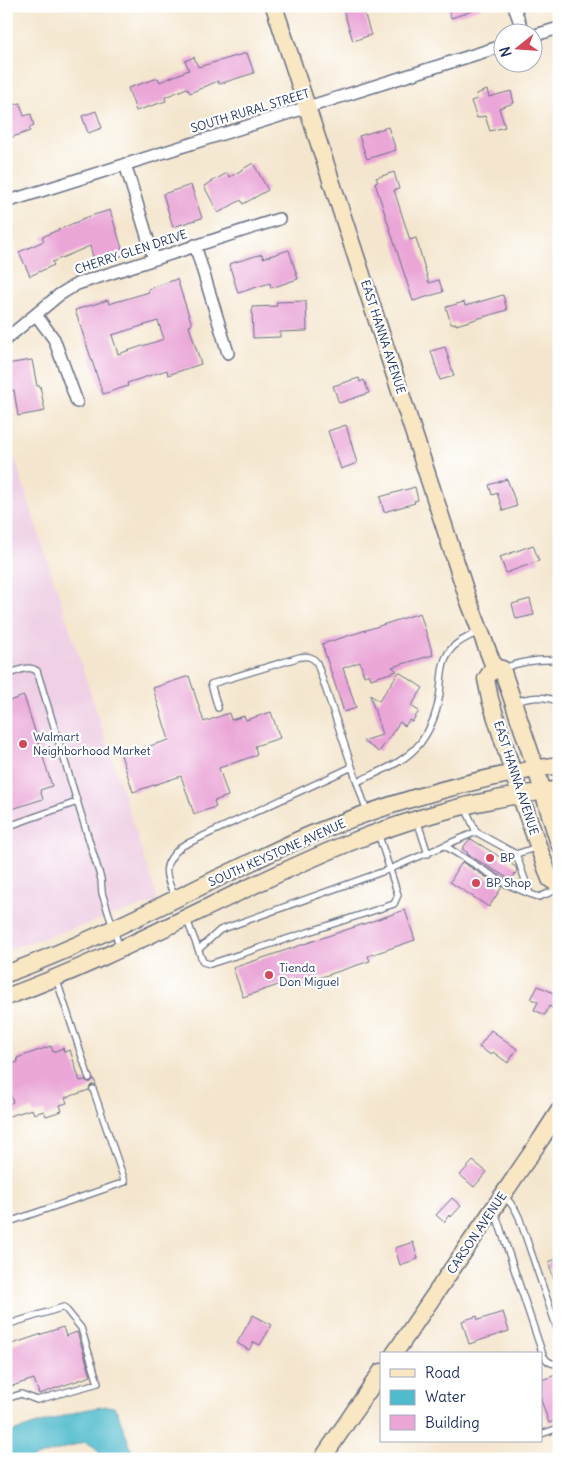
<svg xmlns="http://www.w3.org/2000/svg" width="565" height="1465" viewBox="0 0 565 1465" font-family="Delius,sans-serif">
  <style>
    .built { fill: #efd0e5 }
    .water { fill: #50bbcc; stroke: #367595 }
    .building { fill: #eaa6d7; fill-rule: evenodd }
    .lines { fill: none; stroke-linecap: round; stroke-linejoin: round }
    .service-casing { stroke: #676f85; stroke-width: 8 }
    .minor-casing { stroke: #676f85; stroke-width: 14 }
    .secondary-casing { stroke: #676f85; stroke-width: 19 }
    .service { stroke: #fff; stroke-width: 5.5 }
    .minor { stroke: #fff; stroke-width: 11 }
    .secondary { stroke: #f9e7c3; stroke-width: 16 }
    .poi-dot { fill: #d1495b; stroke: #fff; stroke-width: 2 }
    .labels { text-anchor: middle; stroke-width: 4.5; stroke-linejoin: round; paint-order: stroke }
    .street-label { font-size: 12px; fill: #1b2f5e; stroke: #fff }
    .poi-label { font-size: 12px; fill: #1b2f5e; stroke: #fff; text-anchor: start }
  </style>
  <rect width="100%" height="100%" fill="#fff"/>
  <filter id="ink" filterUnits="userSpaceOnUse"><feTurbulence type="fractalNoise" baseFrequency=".02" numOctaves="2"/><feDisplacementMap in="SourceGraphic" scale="10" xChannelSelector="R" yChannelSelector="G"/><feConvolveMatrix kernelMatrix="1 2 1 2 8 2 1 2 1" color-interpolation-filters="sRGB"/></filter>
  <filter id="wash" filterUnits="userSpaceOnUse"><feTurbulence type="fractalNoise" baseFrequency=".0096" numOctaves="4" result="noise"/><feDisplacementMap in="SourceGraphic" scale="20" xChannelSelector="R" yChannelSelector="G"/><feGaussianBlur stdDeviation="1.12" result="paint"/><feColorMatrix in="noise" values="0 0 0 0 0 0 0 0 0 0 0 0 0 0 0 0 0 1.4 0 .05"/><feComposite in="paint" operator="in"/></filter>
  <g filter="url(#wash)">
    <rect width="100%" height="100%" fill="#f4e6ce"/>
    <path class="built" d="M8 438 158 901 6 950V439Z"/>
    <path class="water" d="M107 1406 114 1407 117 1411 135 1459H103C98 1450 94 1445 84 1442L30 1459 10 1458 6 1449V1436L9 1433 83 1410Z"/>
    <g id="blocks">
      <path class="building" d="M342 6H362L371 35 353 41Z
        M447 6H481V8L451 18Z
        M247 53 254 73 219 84 218 81 190 93 187 88 165 97 166 101 136 111 128 88 158 78 160 82 189 70 185 61 194 57 198 67Z
        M487 90 489 97 511 91 514 103 499 108 505 127 490 131 485 116 477 118 471 101 477 99 476 94Z
        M20 103 24 116 31 114 34 126 29 128 30 131 10 138 6 127V118L12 117 8 107Z
        M96 111 102 128 88 133 82 116Z
        M388 127 396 150 367 159 359 136Z
        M253 163 268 190 243 204 241 200 218 213 204 186 227 173 230 177Z
        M394 172 399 189 394 190 410 240 416 238 429 283 439 280 443 292 413 301 375 183 378 182 376 178Z
        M191 185 202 218 173 227 163 194Z
        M110 210 124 255 95 264 90 246 52 262 54 265 30 276 19 252 44 241 42 237 81 220V219Z
        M289 250 298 279 271 288 270 283 238 293 229 264 262 254 263 258Z
        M177 279 192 325 189 326 201 364 168 375 167 370 127 383 128 386 103 394 75 310 108 300 109 304 149 292 148 289ZM158 321 164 339 118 354 112 335Z
        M503 295 507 310 456 325V323L451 324 446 307 464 302 465 306Z
        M306 301 307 331 280 332V337L253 338 252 307 277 306 276 302Z
        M445 347 454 376 440 380 431 351Z
        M32 360 37 386H40L45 411 18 416 14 390 9 391 6 364Z
        M359 378 360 382 364 380 369 393 339 403 333 386Z
        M346 425 357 463 341 469 328 431Z
        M507 479 517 506 503 511 497 493 492 495 489 485Z
        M415 487 418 500 414 501 415 503 384 512 380 497Z
        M533 545 539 561 506 573 500 557Z
        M530 599 534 615 516 619 512 604Z
        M420 613 433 655 392 667 397 671 371 679 369 674 364 676 360 662 343 668 356 708 344 712 322 644Z
        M399 672 423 688 411 706 419 711 412 722 409 720 405 726 400 722 379 752 363 741 382 735 370 695 379 701Z
        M189 676 204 722 229 713 231 720 244 716 246 720 271 712 280 738 255 746 257 755 219 768 228 796 214 801 216 807 194 814 181 776 133 792 121 755 169 740 153 688Z
        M24 696 52 786 40 790 43 799 6 811V702Z
        M471 839 516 867 517 871 511 880 467 854 468 853 462 849 468 841Z
        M462 862 502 887 489 907 450 882Z
        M405 910 415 940 368 956 370 961 297 985 296 979 243 997 233 968Z
        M538 986 558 995 553 1008 549 1006 545 1015 534 1010 538 1002 531 999Z
        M491 1030 517 1049 508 1063 493 1052 491 1055 479 1047Z
        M51 1046 53 1052 63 1048 64 1052 70 1050 80 1081 85 1080 90 1083 94 1078 96 1085H91L89 1090 65 1098 67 1103 60 1105 62 1111 46 1116 44 1111 34 1114 32 1109 6 1117V1105L13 1102 6 1081V1066L18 1062 17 1058Z
        M473 1161 487 1172 474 1187 460 1175Z
        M452 1198 461 1206 451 1217 449 1215 444 1222 436 1215Z
        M413 1242 418 1259 400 1265 395 1248Z
        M559 1258V1289H557L548 1262Z
        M503 1312 509 1331 469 1344 462 1321 477 1316 478 1320Z
        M253 1315 272 1325 260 1345 254 1342 249 1350 237 1343Z
        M63 1327 66 1336 77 1332 91 1376 39 1394 34 1379 6 1388V1346Z
        M559 1374V1419L549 1423 541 1400V1380Z"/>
    </g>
  </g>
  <g filter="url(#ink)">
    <use href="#blocks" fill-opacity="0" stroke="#676f85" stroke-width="1"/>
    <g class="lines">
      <g class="service-casing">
        <path id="service" d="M504 668C523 661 539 659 559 660
          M6 675C16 672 28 664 37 671L101 879 102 893 120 949
          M515 702C530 697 544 695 559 702
          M218 708 211 684 300 657C308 656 312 656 317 663L352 767
          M357 782C380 771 405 763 421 742 432 727 438 709 440 692 442 674 441 658 454 646 461 640 470 636 478 632
          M465 807 476 832
          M417 820 428 854
          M6 827 77 802
          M445 846 506 884 530 894
          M516 854 538 847
          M175 897C164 874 161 864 182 846L352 767 367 812
          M187 920 203 962 210 964 394 904 398 895 378 833
          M199 949 220 930 390 869 476 832 516 854 530 894 539 897 559 889
          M56 978 89 1078
          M504 1195 515 1209 519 1217 559 1334
          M495 1212 543 1355C547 1362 551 1364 559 1364
          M6 1223 125 1182 93 1089
          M6 1325 64 1307 81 1328 98 1383 37 1400 21 1394 6 1399
          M541 1434 559 1428"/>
      </g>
      <g class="minor-casing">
        <path id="minor" d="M514 6 523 32
          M532 36 559 28
          M125 164 154 259
          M6 202 502 46
          M195 245 228 353
          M36 315 54 339 77 402
          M6 339 59 295 77 284 279 219"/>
      </g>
      <g class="secondary-casing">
        <path id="secondary" d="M274 6 468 599 494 667
          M494 667 486 679 490 699 520 795 550 879 559 885
          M494 667 502 669 536 769 559 844
          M6 974C78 947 147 913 216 879 248 864 279 848 312 834 391 802 474 778 559 765
          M6 997C125 954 234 889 351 842 395 825 446 809 492 800 514 795 537 793 559 789
          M394 1354 541 1139 559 1111
          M322 1459 381 1372"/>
      </g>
      <use href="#service" class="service"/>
      <use href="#minor" class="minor"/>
      <use href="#secondary" class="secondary"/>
    </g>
  </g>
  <g class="poi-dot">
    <circle cx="23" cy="744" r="5"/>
    <circle cx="490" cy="858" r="5"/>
    <circle cx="476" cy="883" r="5"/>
    <circle cx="269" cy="975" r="5"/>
  </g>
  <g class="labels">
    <g class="street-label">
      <text transform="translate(250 111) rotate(-17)" y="4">SOUTH RURAL STREET</text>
      <text transform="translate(131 252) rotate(-18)" y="4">CHERRY GLEN DRIVE</text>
      <text transform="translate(383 337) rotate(72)" y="4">EAST HANNA AVENUE</text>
      <text transform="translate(516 778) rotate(72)" y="4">EAST HANNA AVENUE</text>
      <text transform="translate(277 853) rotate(-24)" y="4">SOUTH KEYSTONE AVENUE</text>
      <text transform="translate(477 1233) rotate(-56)" y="4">CARSON AVENUE</text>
    </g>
    <g class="poi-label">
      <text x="33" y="741">Walmart<tspan x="33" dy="14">Neighborhood Market</tspan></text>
      <text x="500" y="862">BP</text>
      <text x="486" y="887">BP Shop</text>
      <text x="279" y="972">Tienda<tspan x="279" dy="14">Don Miguel</tspan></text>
    </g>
  </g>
  <rect width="565" height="1465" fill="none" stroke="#fff" stroke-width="25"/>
  <rect x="380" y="1352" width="162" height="90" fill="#ffffff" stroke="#a4acbf"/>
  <rect x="390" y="1369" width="25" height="8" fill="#f9e7c3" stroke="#a4acbf"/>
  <text x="425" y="1378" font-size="15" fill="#1b2f5e">Road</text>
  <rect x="390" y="1390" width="25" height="15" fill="#50bbcc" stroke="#a4acbf"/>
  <text x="425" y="1402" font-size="15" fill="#1b2f5e">Water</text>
  <rect x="390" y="1415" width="25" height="15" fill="#eaa6d7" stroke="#a4acbf"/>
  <text x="425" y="1428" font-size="15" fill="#1b2f5e">Building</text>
  <g transform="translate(518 48) rotate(253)"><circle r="24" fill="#ffffff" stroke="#a4acbf"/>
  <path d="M0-4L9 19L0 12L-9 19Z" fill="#d1495b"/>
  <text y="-8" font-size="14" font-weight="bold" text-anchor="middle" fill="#1b2f5e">N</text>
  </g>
</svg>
